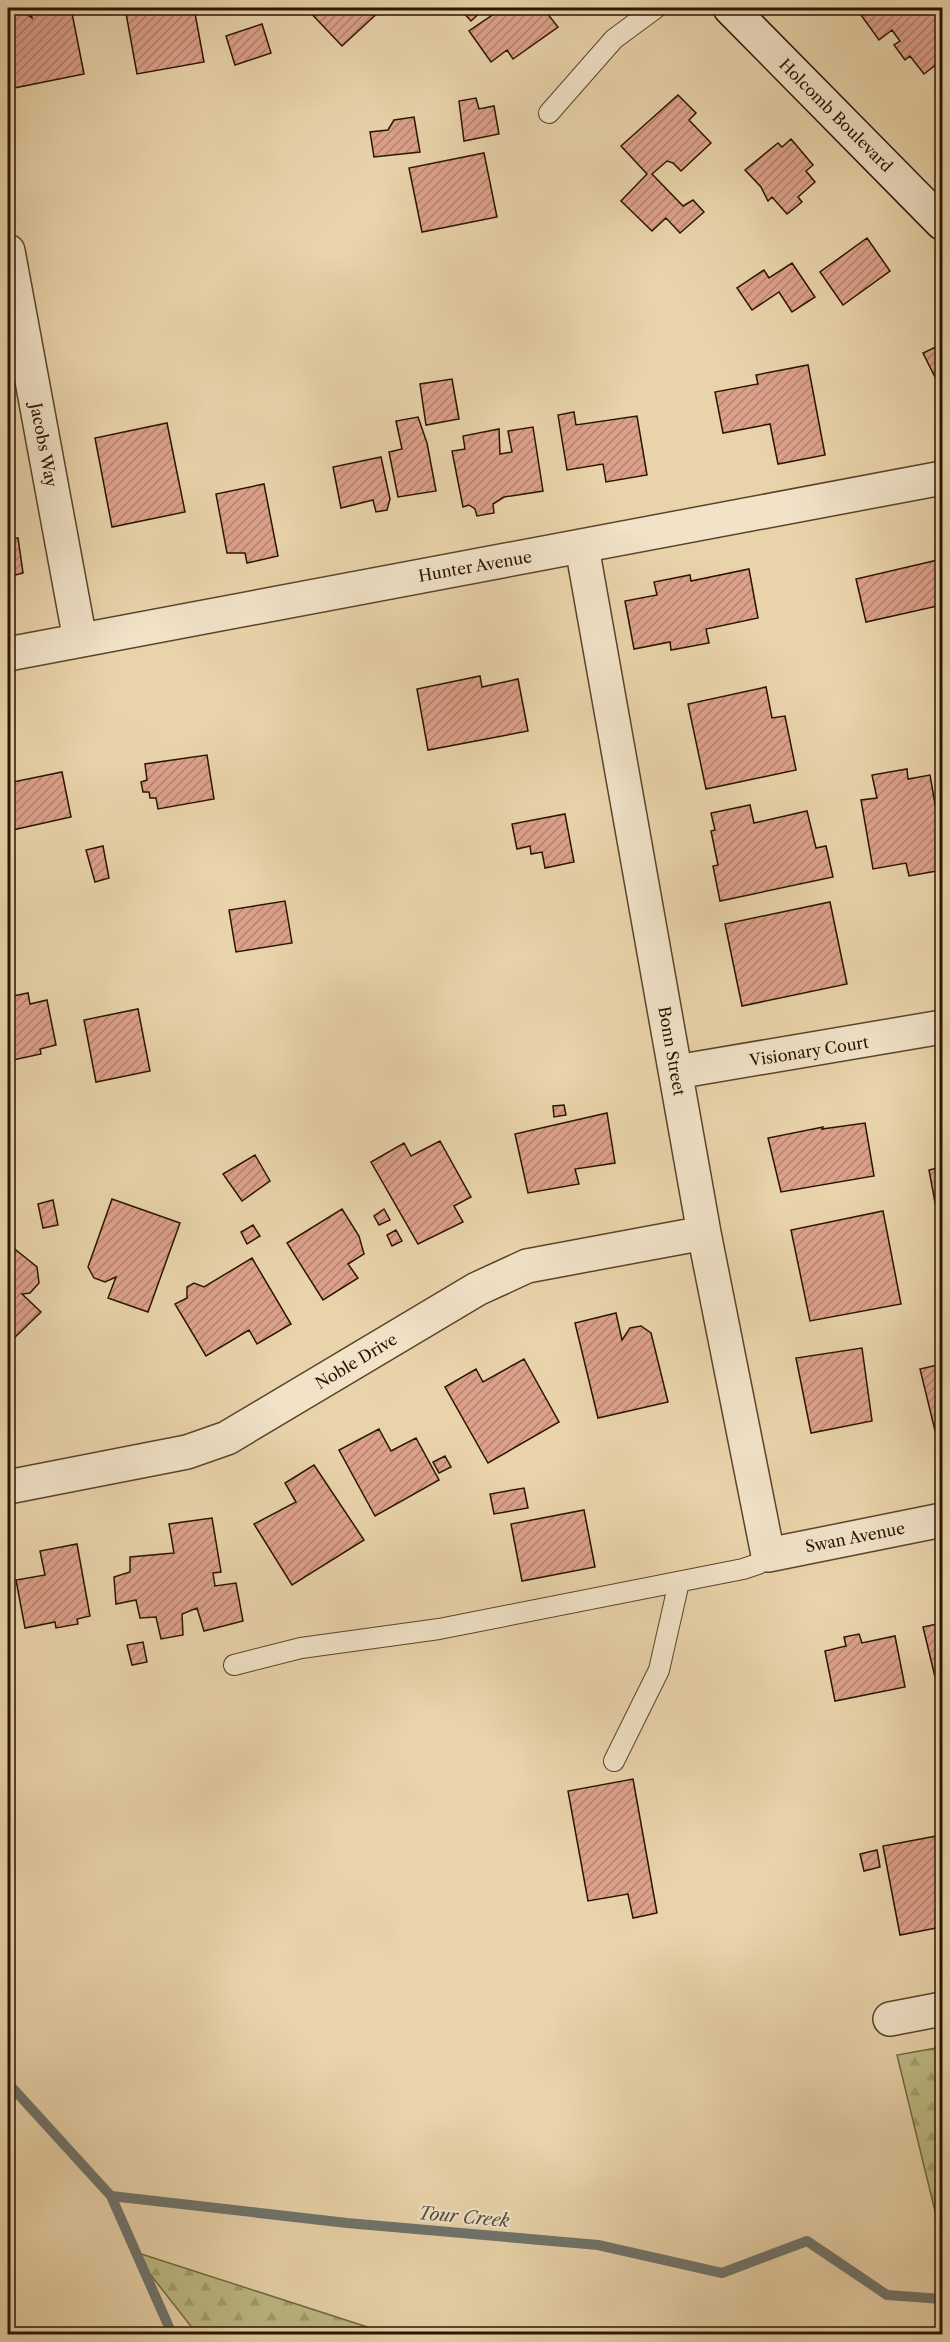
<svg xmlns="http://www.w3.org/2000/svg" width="950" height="2342" viewBox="0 0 950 2342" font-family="'Libre Caslon Text',serif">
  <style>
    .forest { fill: url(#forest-firs); stroke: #746842; stroke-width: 1.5 }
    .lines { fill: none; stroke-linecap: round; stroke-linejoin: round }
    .stream { stroke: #6f756d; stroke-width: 10 }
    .building { fill: url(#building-hatch); stroke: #2a1500; stroke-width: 1.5 }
    .lane-casing { stroke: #5a442a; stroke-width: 22 }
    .street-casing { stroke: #5a442a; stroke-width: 36 }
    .secondary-casing { stroke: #2a1500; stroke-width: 36 }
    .lane { stroke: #f1e2c8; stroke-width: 20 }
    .street { stroke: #f1e2c8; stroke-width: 33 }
    .secondary { stroke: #f1e2c8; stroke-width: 33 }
    .labels { text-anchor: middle; stroke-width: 4.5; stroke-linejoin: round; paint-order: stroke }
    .street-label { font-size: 16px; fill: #2a1500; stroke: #f1e2c8 }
    .water-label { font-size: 18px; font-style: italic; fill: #524d3f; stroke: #f1e2c8 }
  </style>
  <defs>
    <pattern id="forest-firs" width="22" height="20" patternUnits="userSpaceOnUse" patternTransform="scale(1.5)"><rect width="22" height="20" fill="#bdba84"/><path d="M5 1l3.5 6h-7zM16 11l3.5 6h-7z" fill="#a39f70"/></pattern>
    <pattern id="building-hatch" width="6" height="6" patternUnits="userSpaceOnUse" patternTransform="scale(1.5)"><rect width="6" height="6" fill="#dda18b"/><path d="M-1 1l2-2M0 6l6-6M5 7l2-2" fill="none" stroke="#b3826f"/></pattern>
  </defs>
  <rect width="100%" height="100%" fill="#e9d3aa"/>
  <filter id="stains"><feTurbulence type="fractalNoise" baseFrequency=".00333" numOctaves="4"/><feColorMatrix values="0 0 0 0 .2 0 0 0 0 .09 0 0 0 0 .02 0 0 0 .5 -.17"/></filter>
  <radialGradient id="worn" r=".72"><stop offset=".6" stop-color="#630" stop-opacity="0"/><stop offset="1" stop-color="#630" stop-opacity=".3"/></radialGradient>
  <path class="forest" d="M942 2047V2240L897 2055Z
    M132 2251 389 2334H197Z"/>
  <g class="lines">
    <path class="stream" d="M8 2083 111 2196 347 2223 598 2245 722 2273 807 2241 887 2295 942 2299
      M111 2196 172 2334"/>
  </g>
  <path class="building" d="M30 8H71L84 74 14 88 8 52V15L21 10 32 18Z
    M125 8H194L204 62 137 74Z
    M306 8H383L342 46Z
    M459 8H485L471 21Z
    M499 8H543L558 27 513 59 507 50 491 62 469 31 501 9Z
    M856 8H942V60L924 74 910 56 905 60 894 45 900 41 892 30 879 40Z
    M262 24 271 53 235 65 226 36Z
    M678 95 696 113 689 120 711 143 681 171 673 163 667 161 652 174 683 206 693 200 704 212 680 233 666 218 652 231 621 201 647 174 621 146Z
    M476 98 479 109 494 106 499 134 464 141 459 101Z
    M414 117 420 152 374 157 370 132 388 130 394 120Z
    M791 139 813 165 806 171 815 182 798 197 802 202 787 214 772 197 768 201 761 187 745 170 778 143 782 147Z
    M484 153 497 217 422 232 409 168Z
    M867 238 890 271 843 305 820 272Z
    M792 263 815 297 792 312 779 292 752 310 737 288 764 270 769 278Z
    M942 344V377L936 379 923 353Z
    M808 365 825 455 778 464 770 424 723 433 715 392 758 384 756 375Z
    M452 379 459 419 426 425 420 384Z
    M574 412 576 425 637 416 647 475 606 482 603 464 567 470 558 415Z
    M418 417 427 443 436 491 398 497 389 452 402 449 396 421Z
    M167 423 185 512 112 527 95 438Z
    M533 427 543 491 504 497 493 504 494 513 477 516 475 509 469 505 463 507 452 451 465 449 463 436 499 429 500 454 512 452 508 431Z
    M381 457 390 499 387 510 376 512 373 500 341 508 333 467Z
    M264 484 278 556 247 563 245 553H227L216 494Z
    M18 538 23 573 8 577V539Z
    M942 559V605L866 622 856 579Z
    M749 569 758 618 706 629 709 643 671 650 670 642 634 649 625 601 657 595 654 582 690 575 691 581Z
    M480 676 482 687 518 679 528 731 428 750 417 689Z
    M766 687 772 718 785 716 796 770 706 789 688 704Z
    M207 755 214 799 158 809 156 798H150L149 792H143L141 782 147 780 145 764Z
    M907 769 908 779 930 775 942 844V870L909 876 906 863 873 869 861 800 877 798 872 775Z
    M62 772 71 817 8 831V783Z
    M750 805 754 823 807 811 816 848 826 846 833 877 720 901 713 866 718 865 711 831 715 830 711 813Z
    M565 814 574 862 545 868 542 852 531 854 530 846 517 849 512 824Z
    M103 846 109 878 95 882 86 850Z
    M285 901 292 943 236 952 229 910Z
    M830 902 847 984 742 1006 725 924Z
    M28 993 30 1004 47 1000 56 1045 40 1049 41 1054 8 1061V997Z
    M138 1009 150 1071 96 1082 84 1020Z
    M564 1105 566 1115 554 1117 553 1106Z
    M607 1113 615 1163 575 1169 579 1184 528 1193 515 1134Z
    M865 1123 874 1176 781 1192 768 1138 823 1127 822 1129Z
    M440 1141 471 1197 454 1206 463 1222 418 1244 371 1162 404 1143 411 1156Z
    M255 1155 270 1181 242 1201 223 1174Z
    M942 1167V1223L939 1224 929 1170Z
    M112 1199 180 1223 148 1312 108 1298 116 1277 105 1282 94 1278 88 1267Z
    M53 1200 58 1225 43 1228 38 1204Z
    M342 1209 359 1236 364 1254 348 1264 358 1278 323 1300 287 1243Z
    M384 1209 390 1220 379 1225 374 1216Z
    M883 1211 901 1304 810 1321 791 1230Z
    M253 1225 260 1236 247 1244 241 1232Z
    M396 1230 402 1241 392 1246 387 1235Z
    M11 1246 37 1267 39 1283 30 1293 22 1294 41 1312 11 1341 8 1338V1250Z
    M252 1258 291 1324 257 1344 249 1330 206 1356 175 1304 187 1298V1287L194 1283 204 1287Z
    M616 1313 622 1340 630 1328 641 1326 651 1333 668 1402 598 1418 575 1323Z
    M862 1348 872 1421 811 1433 796 1358Z
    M524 1359 559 1422 488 1463 445 1387 476 1369 483 1382Z
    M942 1364V1447H939L920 1369Z
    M379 1429 391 1451 416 1438 439 1480 375 1516 339 1450Z
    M445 1456 451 1467 439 1473 433 1462Z
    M314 1465 364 1540 292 1585 254 1524 296 1502 285 1483Z
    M524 1488 528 1508 494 1514 490 1494Z
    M584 1510 595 1567 522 1581 511 1524Z
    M212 1518 221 1572 213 1573 215 1586 236 1583 243 1621 204 1631 197 1608 182 1614 183 1635 161 1639 156 1617 140 1618 136 1600 116 1604 114 1577 130 1572V1557L174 1553 169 1524Z
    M77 1544 90 1616 77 1619 78 1624 56 1628 55 1622 25 1628 16 1580 45 1575 40 1551Z
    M8 1604H12L13 1630H8Z
    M942 1623V1683L936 1681 923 1627Z
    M859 1634 862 1643 895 1636 905 1687 835 1701 825 1651 846 1646 844 1637Z
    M143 1642 147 1662 132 1665 127 1645Z
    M633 1779 657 1913 633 1918 628 1894 588 1901 568 1791Z
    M942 1835V1927L900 1935 883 1846Z
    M877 1850 880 1867 864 1871 860 1854Z"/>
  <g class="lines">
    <g class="lane-casing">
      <path id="lane" d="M549 113 614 39 656 8
        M234 1665 301 1648 439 1629 743 1569 758 1564 768 1555
        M614 1761 659 1670 679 1582"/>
    </g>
    <g class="street-casing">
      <path id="street" d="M8 251 80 640
        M582 547 704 1233 768 1555 942 1520
        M8 654 942 478
        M676 1072 942 1027
        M8 1487 187 1452 227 1438 477 1289 527 1266 704 1233
        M890 2019 942 2009"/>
    </g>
    <g class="secondary-casing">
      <path id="secondary" d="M730 8 942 223"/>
    </g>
    <use href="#lane" class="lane"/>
    <use href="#street" class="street"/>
    <use href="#secondary" class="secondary"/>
  </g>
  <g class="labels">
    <g class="street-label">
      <text transform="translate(836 115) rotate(45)" y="6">Holcomb Boulevard</text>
      <text transform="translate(44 445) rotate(79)" y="6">Jacobs Way</text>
      <text transform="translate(475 566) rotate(-10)" y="6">Hunter Avenue</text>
      <text transform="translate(672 1051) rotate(80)" y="6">Bonn Street</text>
      <text transform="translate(809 1051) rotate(-9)" y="6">Visionary Court</text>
      <text transform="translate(356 1361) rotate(-31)" y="6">Noble Drive</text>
      <text transform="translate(855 1537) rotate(-11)" y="6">Swan Avenue</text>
    </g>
    <g class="water-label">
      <text transform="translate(464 2217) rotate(5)" y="6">Tour Creek</text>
    </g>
  </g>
  <rect width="950" height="2342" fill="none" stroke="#e9d3aa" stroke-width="30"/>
  <rect x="9" y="9" width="932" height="2324" fill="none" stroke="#2a1500" stroke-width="3"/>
  <rect x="15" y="15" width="920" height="2312" fill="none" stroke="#2a1500" stroke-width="1.5"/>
  <rect width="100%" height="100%" filter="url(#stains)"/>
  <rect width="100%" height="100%" fill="url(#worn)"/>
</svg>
